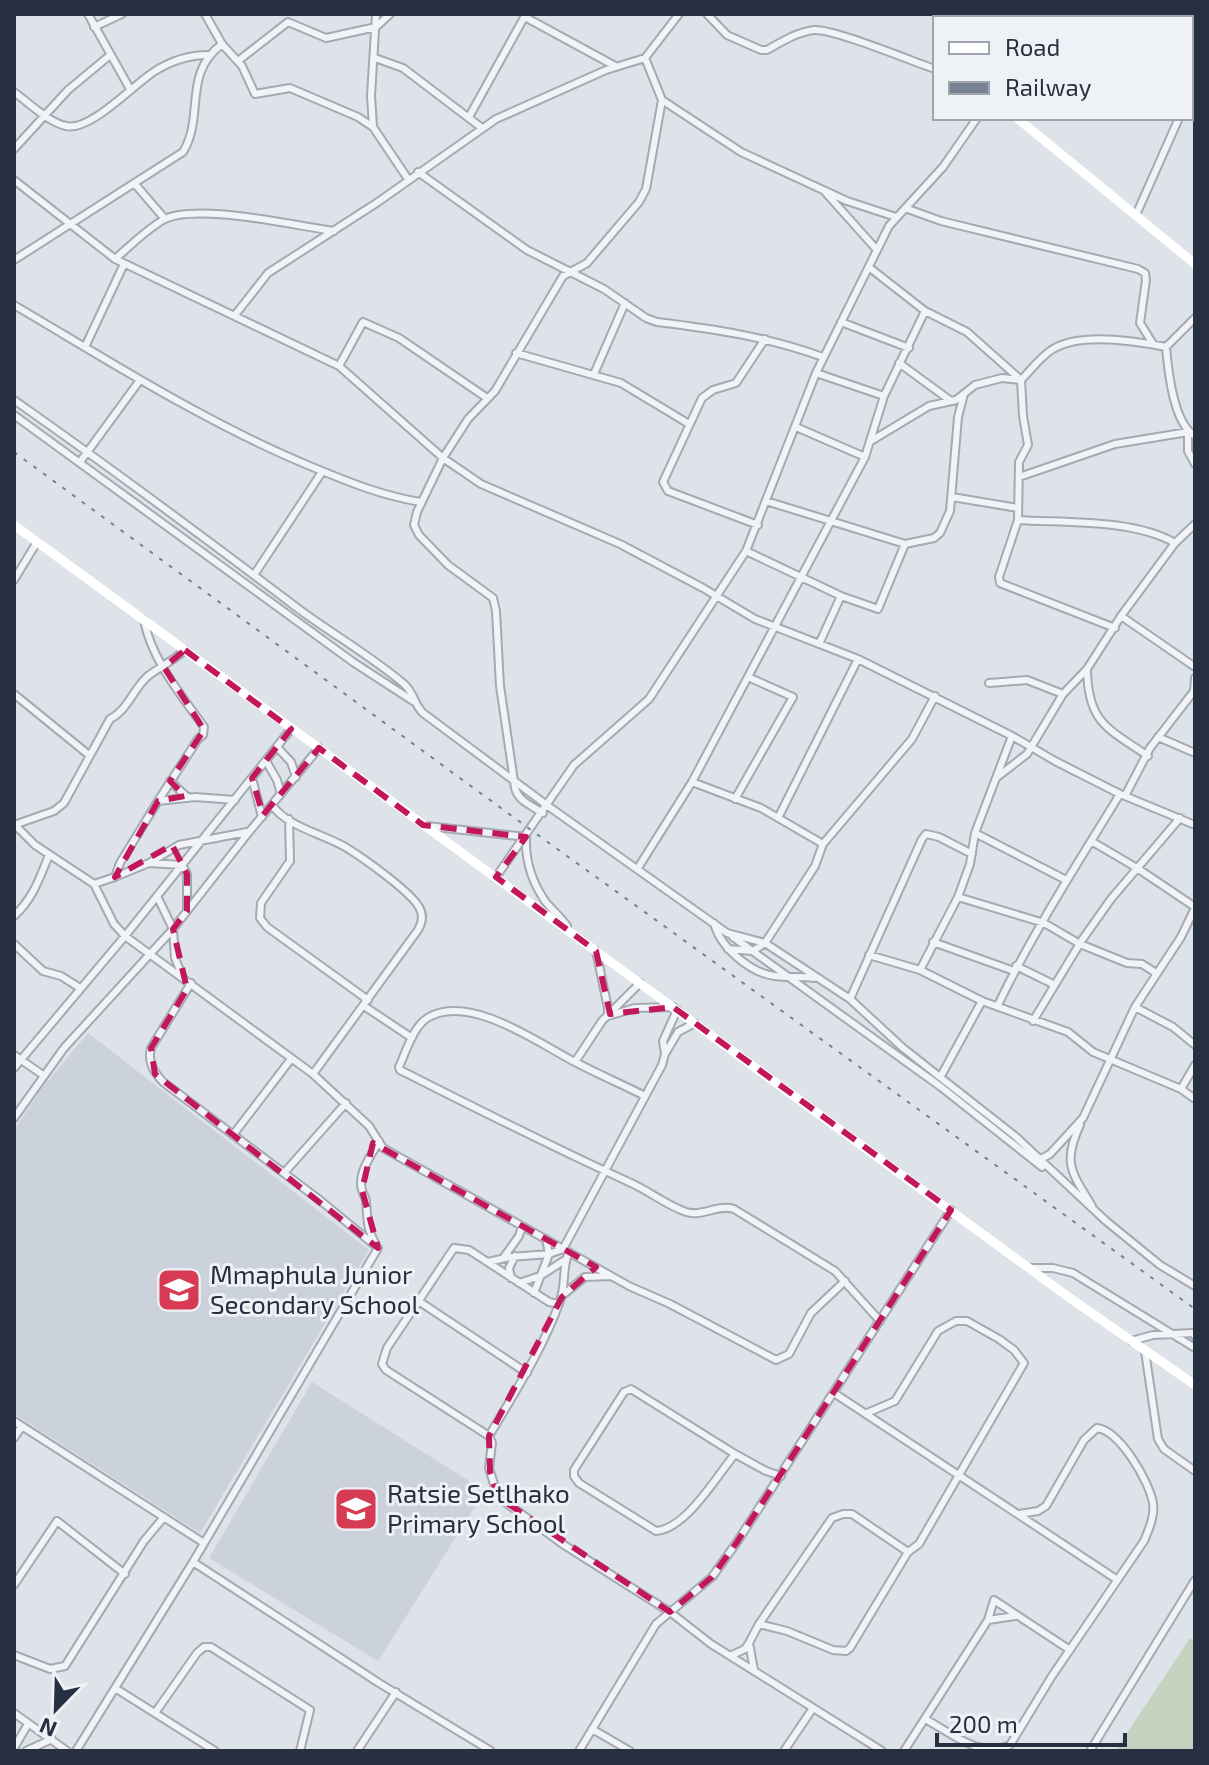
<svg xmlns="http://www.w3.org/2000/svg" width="1209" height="1765" viewBox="0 0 1209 1765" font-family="'Exo 2',sans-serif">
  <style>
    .built { fill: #ccd2db }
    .green { fill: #c4d3bf }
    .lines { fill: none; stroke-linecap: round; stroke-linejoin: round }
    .street-casing { stroke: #a3aab3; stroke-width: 10 }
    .street { stroke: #f1f3f7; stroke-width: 6 }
    .secondary { stroke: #fff; stroke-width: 9 }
    .rail { stroke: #778293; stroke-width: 2; stroke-dasharray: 4 8; stroke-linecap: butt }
    .marked { fill: none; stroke: #c2185b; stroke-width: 6; stroke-dasharray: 16 10; stroke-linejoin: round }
    .labels { text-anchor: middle; stroke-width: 6; stroke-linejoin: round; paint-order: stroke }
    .poi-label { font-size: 26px; fill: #273041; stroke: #eef1f6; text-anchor: start }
  </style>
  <rect width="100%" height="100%" fill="#dee3e9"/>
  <path class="built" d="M88 1033 369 1250 200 1533 14 1414V1130L42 1088Z
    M312 1382 485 1491 378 1661 209 1558Z"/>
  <path class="green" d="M1190 1638 1195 1641V1751H1115Z"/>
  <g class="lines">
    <g class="street-casing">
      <path id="street" d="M88 14 130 89
        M205 14 222 44 242 66 255 94 290 88 358 117 373 127
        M376 14 371 96 373 127 408 179
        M707 14 727 35 761 50H767C781 42 797 32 814 30 835 29 911 61 935 69
        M1160 14 1168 18
        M525 17 615 66
        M94 27 122 14
        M1191 47 1195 49
        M375 58 403 68 482 128
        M238 61 288 22 326 38 376 27 390 14
        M14 92C29 103 48 122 66 126 90 132 134 84 155 71 171 61 189 55 208 55
        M1191 99 1195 95
        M662 100 741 152 847 201 896 217
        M469 117 526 14
        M14 149 68 90 109 56
        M418 172 527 250 604 289 646 318 657 322C715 329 768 337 823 357
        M14 180 115 259 339 366 443 458 481 484 620 544 703 588 755 619 858 659 1012 736 1055 761 1120 794 1195 825
        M134 183 165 219
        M826 193 877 250
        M905 208 941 221 1138 269 1145 273 1146 280 1140 323 1153 344
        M1136 215 1179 118
        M115 259C130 246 146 230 163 220 194 202 296 226 334 231
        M14 260 183 152C205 116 182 74 222 44
        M870 268 925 311 967 332 1021 380 1023 416 1028 445 1019 462 1018 520 999 577 1000 583 1115 628
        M14 305C111 362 206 423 310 466 346 481 382 496 421 502
        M235 315 268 273 378 202 496 119 606 70 645 58
        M1195 318 1166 347C1168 370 1173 423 1195 436
        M841 322 909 348
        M85 347 124 264
        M516 353 621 383 689 424
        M899 363 951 401
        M339 366 363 322 399 338 487 398
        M816 373 884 396
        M594 374 625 303
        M1021 380C1031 370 1041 356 1053 349 1081 332 1136 341 1166 347
        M14 400C111 468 205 538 300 610 334 635 371 656 404 684 415 694 413 703 423 713L548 806 727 933 765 943 850 999 903 1048 1015 1136 1106 1221 1160 1265 1195 1286
        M14 415 353 662 413 701
        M796 427 865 457
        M871 441 929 406 956 400 975 385 1002 378 1021 380
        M80 462 140 380
        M1019 477 1115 444 1188 432V451L1195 464
        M952 497 1018 508
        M766 501 905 544 934 538 940 533 950 511 958 417 964 394
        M758 525 676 494 668 491 663 482 702 398 713 390 736 383 765 339
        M1175 543 1195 524
        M746 551 841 596 878 609 905 544
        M254 575 322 472
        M14 580 37 542
        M1121 616 1195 667
        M819 644 841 596
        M1087 669C1088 723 1107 728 1148 756
        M989 683 1027 680 1063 694
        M14 694 89 755
        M1158 737 1195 753
        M277 747 291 762 296 777
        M266 761 277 780 281 794
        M252 778 262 817
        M996 778 1027 754 1063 694 1087 669 1121 616 1175 543C1134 519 1066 523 1018 520
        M170 781 188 798
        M692 782 761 808 823 844
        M1125 796 1150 748 1194 691 1195 678
        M735 799 793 697 748 677
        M158 801 195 797 235 800
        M272 805C287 827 324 834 347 848 363 858 410 891 419 907 424 915 422 923 418 930L313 1074
        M543 813C532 806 518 801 515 788L500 686 496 611 493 598 448 565 419 535 414 525 417 512 443 458 468 419 495 391 563 276 587 263 639 202 646 189 662 100 645 58 679 14
        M778 818 858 659
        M289 819 290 861 261 903 260 918 267 927 368 1000
        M14 824 35 845 94 884 114 924 125 936 313 1074 369 1126 383 1148 629 1286 670 1304 776 1360 789 1354 811 1313 845 1281
        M14 825 54 811 64 803 110 719C128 710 133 689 148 676 160 667 174 660 185 650
        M427 826 526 837C525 860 532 882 545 901 552 910 561 917 567 926
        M975 833 1066 880
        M1091 841 1137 868 1195 907
        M149 863 179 845 247 832
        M638 868 692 782 865 457 884 396 925 311
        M115 877 149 863 182 865 187 874V910
        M496 877 574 765 649 699 746 551 816 373 889 226 943 167 977 118
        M94 884 115 877 120 863 158 801 198 739 203 735 204 727C182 696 151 659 144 620
        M157 896 173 929 175 958 183 978
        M958 897 1044 923 1080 944 1127 963 1142 964 1156 973
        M14 916C33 899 40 877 49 855
        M714 923C720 947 750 973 775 976 788 978 801 976 814 978
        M733 937 941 1087 1042 1167
        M933 942 1014 971
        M14 944 43 971 61 976 80 988
        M728 949 753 951 765 943 815 866 823 844 912 739 935 696
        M596 951 608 1008V1016L635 1008 673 1007
        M869 955 920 970 982 1001 1068 1032 1093 1052 1181 1089 1195 1099
        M1016 966 1055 985
        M920 970 958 897 970 864 975 833 1012 736
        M191 983 151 1048C147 1062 154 1072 163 1082L321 1201 378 1248
        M850 999 922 839 926 834 939 837 972 854
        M998 1005C1033 932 1078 863 1120 794
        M364 1006 412 1038
        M1135 1007 1173 1027 1195 1045
        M1033 1021 1082 940 1111 899 1180 818
        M665 1054 678 1032 695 1023
        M14 1055 43 1075
        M575 1062 602 1021 640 983
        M14 1068 125 936 291 729
        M941 1076 982 1001
        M1181 1089 1195 1065
        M645 1096C621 1084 596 1073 573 1061 537 1042 473 996 431 1016 414 1023 406 1052 399 1067L400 1070C477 1109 553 1147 631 1183 649 1191 666 1205 686 1212 702 1217 718 1204 734 1209L835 1271 880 1321
        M14 1118 64 1048 173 929 249 832 319 748
        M1080 1125C1062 1163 1072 1173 1092 1206
        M233 1135 291 1059
        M1039 1160 1050 1154 1083 1118 1135 1007 1181 937 1195 908
        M284 1173 346 1103
        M376 1245C366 1226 368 1222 366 1202 366 1197 363 1194 362 1190 357 1172 372 1155 379 1141
        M569 1252C562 1266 566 1285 560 1301 543 1349 515 1392 489 1436L492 1443 489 1468 498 1497 564 1545 670 1612 711 1644 882 1751
        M504 1257 519 1236 522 1226
        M488 1262 510 1257 549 1254 563 1249 662 1065 665 1054 663 1041 677 1010
        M1029 1268H1053L1073 1273 1195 1348
        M511 1278 509 1268 515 1256
        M519 1283 540 1276 565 1260
        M534 1293 549 1254 546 1239
        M564 1294 585 1277 611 1276
        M420 1302 527 1373
        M1131 1341 1153 1335 1193 1333 1195 1336
        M1145 1351 1158 1439 1164 1449 1195 1471
        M834 1393 1116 1579
        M14 1421 204 1543
        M489 1436 386 1370 382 1364 387 1348 454 1248 469 1250 549 1302 559 1304
        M14 1438 22 1426
        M735 1454C716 1477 686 1529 656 1531L579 1483 574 1476V1470L624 1392 631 1389 735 1454 766 1471 781 1476
        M193 1562 379 1683 491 1751
        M14 1585 57 1521 125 1574
        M988 1620 994 1600 1070 1650
        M759 1624 787 1631 833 1650 846 1651 850 1648 908 1552 919 1544 923 1537 1024 1363 1014 1350 999 1339 967 1321H956L938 1331 895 1401 867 1413
        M14 1655 50 1669 65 1666 144 1541 164 1517
        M730 1656 745 1649 749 1643
        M754 1670 749 1643 759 1624 832 1518 843 1514H852L908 1552
        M115 1688 215 1751
        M14 1713 67 1751
        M155 1713 197 1653 204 1647H211L310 1710 300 1751
        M925 1719C950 1732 981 1760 1010 1745L1052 1676 1144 1541C1149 1529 1155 1516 1153 1503 1149 1481 1120 1431 1097 1428L1084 1440 1046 1506 1038 1511 1019 1514
        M592 1729 630 1751
        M14 1748 28 1724
        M26 1751 52 1739
        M76 1751 193 1562 378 1248
        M357 1751 396 1692
        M579 1751 656 1624 712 1577 737 1542 951 1210
        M784 1751 813 1708
        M904 1751 988 1620 1015 1616
        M1090 1751 1195 1580"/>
    </g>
    <use href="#street" class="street"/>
    <path class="secondary" d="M1010 18 1012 14
      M1017 118 1195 264
      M14 525 1067 1296 1195 1385"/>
    <path class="rail" d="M14 452 531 830 1195 1309"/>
  </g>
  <path class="marked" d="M185 650 291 729 252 778 263 815 319 748 423 825 526 837 496 877 596 951 610 1014 673 1007 951 1210 737 1542 712 1577 670 1612 498 1497 490 1472 489 1436 562 1297 596 1267 373 1143 362 1190 378 1248 155 1074 151 1048 187 989 173 929 187 911V874L172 845 115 877 158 801 185 796 170 781 204 730 164 667Z"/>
  <defs>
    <g id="school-square" transform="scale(2.3)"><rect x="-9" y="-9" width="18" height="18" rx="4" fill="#d63b53" stroke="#eef1f6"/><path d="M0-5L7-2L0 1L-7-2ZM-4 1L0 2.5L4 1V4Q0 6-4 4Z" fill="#fff"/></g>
  </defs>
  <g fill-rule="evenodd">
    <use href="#school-square" x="179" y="1290"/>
    <use href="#school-square" x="356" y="1509"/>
  </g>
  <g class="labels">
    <g class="poi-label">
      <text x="210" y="1284">Mmaphula Junior<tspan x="210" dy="30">Secondary School</tspan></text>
      <text x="387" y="1503">Ratsie Setlhako<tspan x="387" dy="30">Primary School</tspan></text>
    </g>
  </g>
  <rect width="1209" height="1765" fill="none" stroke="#273041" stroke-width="32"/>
  <rect x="933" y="16" width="260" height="104" fill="#eef1f6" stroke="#9ea4ae" stroke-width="2"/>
  <rect x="949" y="42" width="40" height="12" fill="#ffffff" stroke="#9ea4ae" stroke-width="2"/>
  <text x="1005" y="56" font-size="24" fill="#273041">Road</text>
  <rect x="949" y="82" width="40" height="12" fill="#778293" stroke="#9ea4ae" stroke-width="2"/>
  <text x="1005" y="96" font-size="24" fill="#273041">Railway</text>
  <g transform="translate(56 1709) rotate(203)" stroke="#eef1f6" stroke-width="6" paint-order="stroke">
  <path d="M0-6L14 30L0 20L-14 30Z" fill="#273041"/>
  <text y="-12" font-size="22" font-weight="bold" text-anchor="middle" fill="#273041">N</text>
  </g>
  <path d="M937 1733v12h188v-12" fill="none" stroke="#273041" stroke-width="4"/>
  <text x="949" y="1733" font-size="24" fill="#273041" stroke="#eef1f6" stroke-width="6" paint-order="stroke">200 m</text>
</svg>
